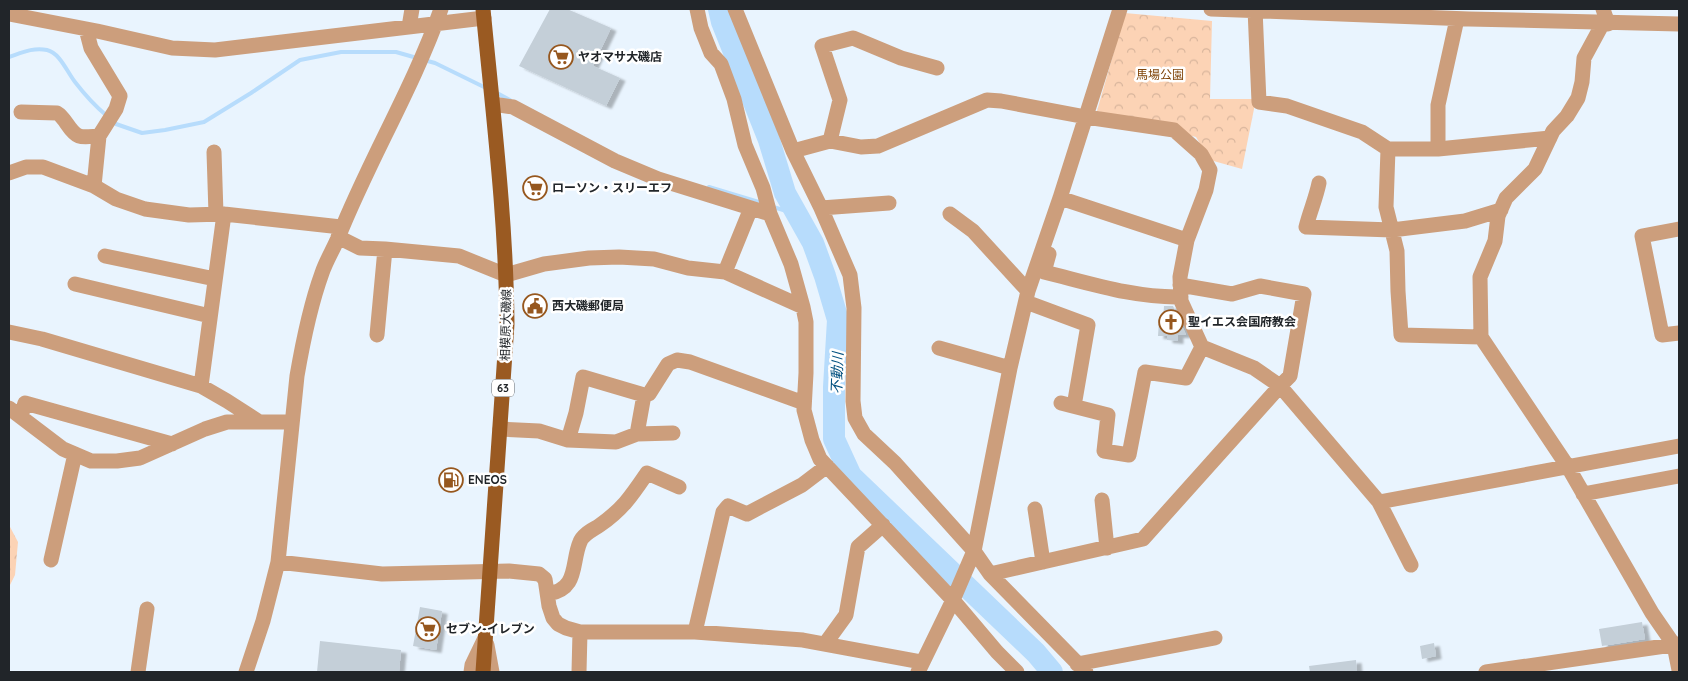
<svg xmlns="http://www.w3.org/2000/svg" width="1688" height="681" viewBox="0 0 1688 681" font-family="Quicksand,'Noto Sans JP',sans-serif">
  <style>
    .park { fill: url(#park-crowns) }
    .lines { fill: none; stroke-linecap: round; stroke-linejoin: round }
    .stream { stroke: #b7dcfc; stroke-width: 4 }
    .river { stroke: #b7dcfc; stroke-width: 22 }
    .building { fill: #c4cfd8; filter: url(#shadow) }
    .minor { stroke: #cc9e7c; stroke-width: 15 }
    .major { stroke: #9a5a22; stroke-width: 15 }
    .labels { text-anchor: middle; stroke-width: 5; stroke-linejoin: round; paint-order: stroke }
    .shield { fill: #fff; stroke: #646669; stroke-width: 1 }
    .shield-label { font-size: 11px; font-weight: bold; fill: #212529 }
    .poi-label { font-size: 12px; font-weight: bold; fill: #212529; stroke: #fff; text-anchor: start }
    .park-label { font-size: 12px; fill: #81460b; stroke: #fff }
    .street-label { font-size: 12px; fill: #212529; stroke: #fff }
    .water-label { font-size: 14px; font-style: italic; fill: #00507f; stroke: #fff }
  </style>
  <defs>
    <pattern id="park-crowns" width="20" height="18" patternUnits="userSpaceOnUse" patternTransform="scale(1.25)"><rect width="20" height="18" fill="#fcd3b5"/><path d="M2 6a3 3 0 1 1 6 0M12 15a3 3 0 1 1 6 0" fill="none" stroke="#d8b59c"/></pattern>
    <filter id="shadow"><feDropShadow dx="5.5" dy="3" stdDeviation="1" flood-color="#0004"/></filter>
  </defs>
  <rect width="100%" height="100%" fill="#e9f4fe"/>
  <path class="park" d="M1125 13 1212 21 1210 99H1256L1242 169 1210 160 1196 137 1097 111Z
    M9 525 18 542 15 575 9 587Z"/>
  <g class="lines">
    <path class="stream" d="M9 57C21 53 33 47 47 50 60 53 67 72 75 82 85 95 95 106 107 116
      M424 60 435 63 486 88
      M497 93 510 100
      M113 121 116 124 142 133 165 130 204 122 251 93 300 60 341 52H396L417 58
      M709 187 762 203
      M773 207 797 214"/>
    <path class="river" d="M719 9 722 22 769 140 785 193 813 243 825 276 838 320 834 387V439L851 476 1036 653 1052 672"/>
  </g>
  <path class="building" d="M550 9H567L611 28 593 66 620 78 606 106 519 66Z
    M1164 306H1173L1186 335H1178V341L1167 340V336H1158L1159 321H1163Z
    M420 607 442 611 436 650 413 646Z
    M1642 622 1645 639 1602 646 1599 629Z
    M320 641 401 650 399 672H317Z
    M1434 643 1436 656 1422 659 1420 646Z
    M1356 660 1357 672H1310L1309 666Z"/>
  <g class="lines">
    <path class="minor" d="M735 9 793 151 821 208 850 275 854 308 853 401 855 418 864 434 895 463 974 551 990 574 1086 672
      M1211 9 1469 19 1679 24
      M1255 9 1259 102 1287 106 1362 132 1388 149 1386 207 1397 251 1398 291 1401 335 1481 337 1568 467 1652 613 1674 645 1679 670
      M1603 9 1608 24
      M9 14 97 31 172 48 215 50 484 18
      M409 27 412 9
      M86 29 91 48 120 96 116 109 99 136 94 186
      M493 104 513 107 615 161 658 179 770 214 763 188 745 145 734 99 721 64 711 53 701 28 697 9
      M21 112 57 113C66 118 69 132 79 136 84 138 94 136 99 136
      M830 141 840 100 822 46 853 38 901 58 937 68
      M1388 149H1438V105L1457 19
      M1438 149 1550 138
      M793 151 830 141 861 147 878 146 987 100 1001 101 1086 117 1174 130 1201 154 1210 170 1206 190 1187 240
      M9 173 26 167H43L94 186 116 199 145 209 189 215 224 214 341 227
      M1319 183C1316 198 1310 211 1306 227L1392 230 1465 221 1501 210
      M1060 198 1187 240 1180 277 1181 301 1202 347 1254 368 1280 386 1290 376 1304 294 1260 286 1232 294 1180 285
      M821 208 889 203
      M770 214 791 264 803 307
      M950 214 973 231 1028 291
      M1679 229 1642 236 1662 335 1679 333
      M338 237 360 248 385 249 459 256 506 275 544 264 589 258 619 257 654 259 688 268 725 272 803 307 806 322V373L804 410 812 440 820 459 953 600 997 652 1017 672
      M1049 254 1044 272C1089 283 1134 298 1181 297
      M105 256 215 279
      M725 272 751 208
      M75 284 210 316
      M1026 302 1088 325 1074 406
      M9 332 42 339 201 386 227 401 258 421
      M377 335 385 249
      M1481 337 1480 277 1495 241 1498 216 1506 198 1535 169 1553 131 1567 116 1578 98 1582 82 1584 58 1603 23
      M939 348 1010 368
      M201 386 224 214H216L214 152
      M644 395 649 394 668 364 677 360 690 362 804 403
      M1061 403 1108 415 1104 451 1129 455 1145 372 1186 378 1202 347
      M9 408 63 449 91 461H117L140 458 205 429 227 422H292
      M21 416 25 403 172 444
      M500 429 539 431 568 440 616 442 637 434 673 433
      M568 440 576 413 583 377 644 395 637 434
      M1583 494 1679 476
      M1102 500 1107 548
      M1035 509 1043 562
      M51 560 75 454
      M278 562 382 574 509 571 539 574 545 579 549 606 553 618 558 624 566 628 580 632
      M1411 565 1379 502 1679 446
      M990 574 1143 539 1280 386 1379 502
      M548 594C579 589 571 563 580 542 583 534 593 530 600 525 623 509 632 495 647 473L679 487
      M695 632 803 640 922 662
      M825 644 846 615 858 547 883 525
      M487 645 492 672
      M1077 664 1215 638
      M138 672 147 609
      M246 672 263 621 278 562 297 376C303 341 310 306 322 273 326 261 333 250 338 238 369 160 413 88 441 9
      M471 672 472 665 485 638
      M579 672 580 632H695L723 512 728 506 747 514 802 485 827 466
      M918 672 953 600 974 551 1010 368 1028 291 1060 198 1120 9
      M1486 672 1679 644"/>
    <path class="major" d="M483 9C493 114 506 218 507 324L483 672"/>
  </g>
  <defs>
    <g id="supermarket-ring" transform="scale(1.25)"><circle r="9.5" fill="#fff" stroke="#96571e" stroke-width="1.5"/><path d="M-6-5.5h2.5l.6 2H6L4.5 2H-2.5L-4.4-4H-6ZM-1.5 3.2a1.3 1.3 0 1 0 .1 0ZM3 3.2a1.3 1.3 0 1 0 .1 0Z" fill="#96571e"/></g>
    <g id="civic-ring" transform="scale(1.25)"><circle r="9.5" fill="#fff" stroke="#96571e" stroke-width="1.5"/><path d="M-.6-6.5H3V-4.5H.6V-3L4-1V1h2V6H-6V1h2V-1L-.6-3ZM-1.2 2.5V6h2.4V2.5Z" fill="#96571e"/></g>
    <g id="church-ring" transform="scale(1.25)"><circle r="9.5" fill="#fff" stroke="#96571e" stroke-width="1.5"/><path d="M-1.2-6h2.4v3.5h3.3v2.4h-3.3V6h-2.4V-.1h-3.3v-2.4h3.3Z" fill="#96571e"/></g>
    <g id="fuel-ring" transform="scale(1.25)"><circle r="9.5" fill="#fff" stroke="#96571e" stroke-width="1.5"/><path d="M-5.5-6h7V0h2V4h1.3V-2.5L3-4.5l.8-.8L6-3V5H2.5V1h-1V6h-7ZM-4.2-4.7v3.2H.2V-4.7Z" fill="#96571e"/></g>
  </defs>
  <g fill-rule="evenodd">
    <use href="#supermarket-ring" x="561" y="57"/>
    <use href="#supermarket-ring" x="535" y="188"/>
    <use href="#civic-ring" x="535" y="306"/>
    <use href="#church-ring" x="1171" y="322"/>
    <use href="#fuel-ring" x="451" y="480"/>
    <use href="#supermarket-ring" x="428" y="629"/>
  </g>
  <g class="labels">
    <rect class="shield" x="492" y="379.5" width="22" height="17" rx="4"/>
    <g class="shield-label">
      <text x="503" y="392">63</text>
    </g>
    <g class="poi-label">
      <text x="578" y="61">ヤオマサ大磯店</text>
      <text x="552" y="192">ローソン・スリーエフ</text>
      <text x="552" y="310">西大磯郵便局</text>
      <text x="1188" y="326">聖イエス会国府教会</text>
      <text x="468" y="484">ENEOS</text>
      <text x="446" y="633">セブン-イレブン</text>
    </g>
    <g class="park-label">
      <text x="1160" y="79">馬場公園</text>
    </g>
    <g class="street-label">
      <text transform="translate(506 325) rotate(-89)" y="4">相模原大磯線</text>
    </g>
    <g class="water-label">
      <text transform="translate(837 373) rotate(-88)" y="5">不動川</text>
    </g>
  </g>
  <rect width="1688" height="681" fill="none" stroke="#212529" stroke-width="20"/>
</svg>
